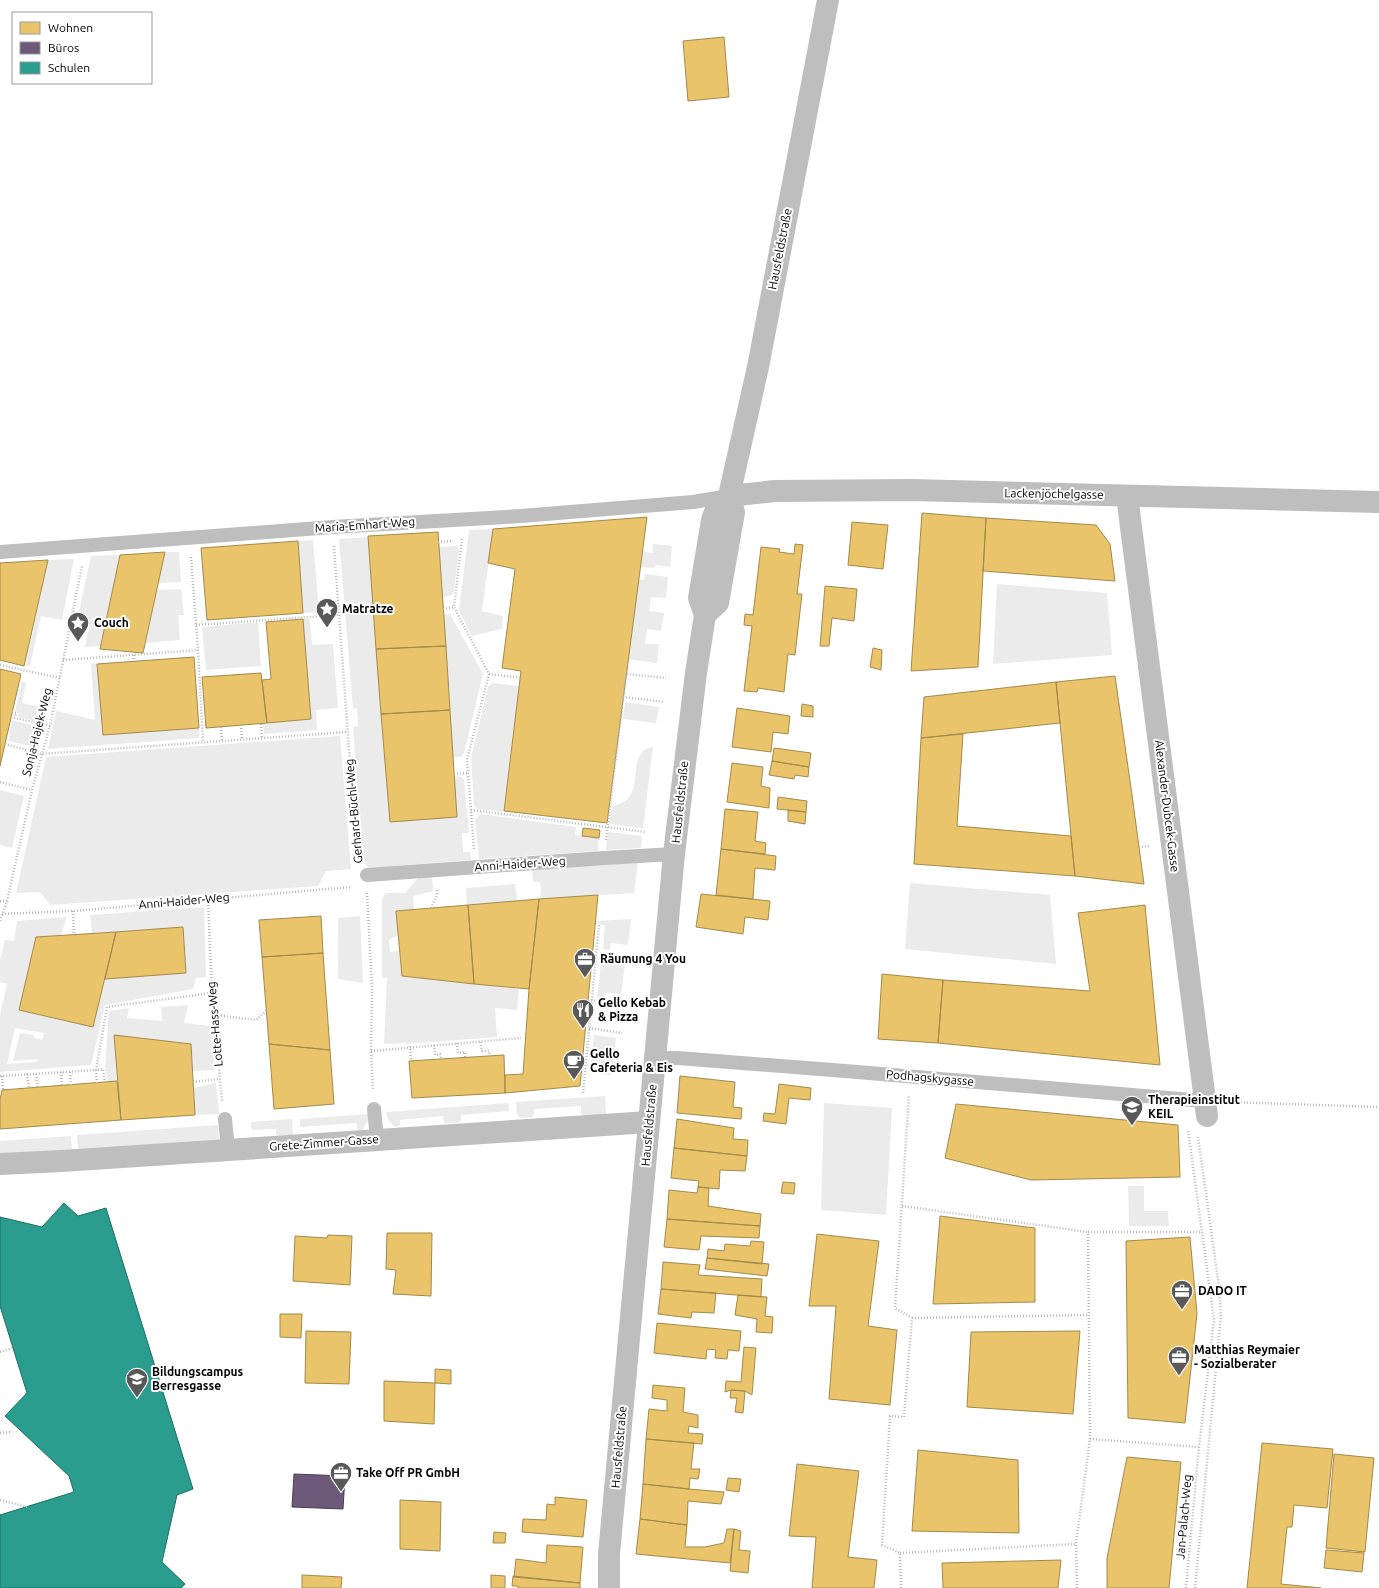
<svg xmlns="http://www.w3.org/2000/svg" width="1379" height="1588" viewBox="0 0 1379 1588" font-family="Ubuntu,sans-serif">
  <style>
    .green { fill: #ebebeb; fill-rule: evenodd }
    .homes { fill: #e9c46a; stroke: #a3894a }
    .offices { fill: #6d597a; stroke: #4c3e55 }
    .schools { fill: #2a9d8f; stroke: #1d6e64 }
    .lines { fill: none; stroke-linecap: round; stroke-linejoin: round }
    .path { stroke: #b9b9b9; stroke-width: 2.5; stroke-dasharray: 1 2; stroke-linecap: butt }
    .service { stroke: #bebebe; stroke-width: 14 }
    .minor { stroke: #bebebe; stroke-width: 22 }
    .tertiary { stroke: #bebebe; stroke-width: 22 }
    .labels { text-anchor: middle; stroke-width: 4; stroke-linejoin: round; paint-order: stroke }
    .street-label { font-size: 12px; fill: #000; stroke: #fff }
    .poi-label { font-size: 12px; font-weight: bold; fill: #000; stroke: #fff; text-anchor: start }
  </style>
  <rect width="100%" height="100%" fill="#fff"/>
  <path class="green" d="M493 529 482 611 503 616 502 628 497 630 472 636 459 611 469 530Z
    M368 537 390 822 454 776 462 777 464 780 469 833H462L463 852H470L471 860 368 868 363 860 353 727 358 726 357 708 353 709 339 539Z
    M313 540 319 612 303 613 298 541Z
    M653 544 672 546 670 567 656 565 655 568 640 567 642 551 653 553Z
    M456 546 459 550 454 591 451 596 442 597 438 547Z
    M165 552H179L181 582 158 583Z
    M120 555 100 646 85 647 90 624 77 621 91 556Z
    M74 559 62 620 41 616 30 666 26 665 48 560Z
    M645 574 668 577 666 598 651 597 649 611 664 613 661 631 647 629 645 644H659L657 663 627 659 638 579 644 580Z
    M997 584 1107 593 1112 655 993 664Z
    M181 589 184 615H178L180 640 146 643 157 590Z
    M450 614 483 674 464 753 461 757H453L446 646 443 615Z
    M303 619H310L312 645 333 644 338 708 316 710 317 730 264 734 263 724 311 719Z
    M258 622 261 666 206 670 202 627Z
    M91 663 97 664 103 735 199 728V738L48 749 56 711 95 720Z
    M22 682H26L22 703 44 708 41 722 18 717V712L15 711Z
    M493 683 519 686 503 812 478 809 474 806 471 758 488 687Z
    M625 702 659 707 656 723 623 719Z
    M12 720 40 727 35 747 8 741Z
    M340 736 351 869 326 871 318 886 50 905 40 892 16 893 46 757Z
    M653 747 643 828 609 824 612 806C616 805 620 804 624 802 644 790 626 750 653 747Z
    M0 790 24 796 12 848 0 845Z
    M480 814 576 827 575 835 599 838 598 851 479 859 475 820Z
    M608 832 642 836 641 848 606 850Z
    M638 861 634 893 539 899 541 892 540 882H533L532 869Z
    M432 876 433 891 413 896 414 909 396 911 398 935 389 940 390 952 399 951 402 976 519 989 517 1010 495 1008 497 1037 406 1044V1043L384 1044 387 978H382V899L385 893H405L419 877Z
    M910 883 1050 895 1056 964 905 949Z
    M515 884 517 901 467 905 466 888Z
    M204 907 206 977 196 978 193 989 105 1005 91 1065 0 1072V1015L7 984 0 982V960L5 940 14 941 17 921 67 917 61 935 36 937 19 1010 93 1027 105 979 186 973 183 928 92 933 90 915ZM15 1028 44 1033 42 1040 34 1038V1035L20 1033 13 1061 38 1059 37 1062 7 1064Z
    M360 916 363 983 338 979V918Z
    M631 919 628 945 611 943 610 950 603 949 605 925 597 924V921Z
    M601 963 625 965 621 994 605 993 604 999 597 998Z
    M188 1005 184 1023 211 1026 215 1070 193 1071 191 1044 114 1035 117 1081 108 1082 105 1068 109 1011 129 1008 127 1018 162 1021 161 1007Z
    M594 1035 616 1038 611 1075 590 1073Z
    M216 1083 219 1114 195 1115 194 1088Z
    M605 1096 606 1115 583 1116 581 1113V1106L534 1109V1115L532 1117 519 1118 517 1115 516 1102Z
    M509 1103V1111L461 1115V1121L458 1123H446L444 1122 443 1116 400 1120V1125L395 1127C390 1123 387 1119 386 1112Z
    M824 1103 892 1108 886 1215 821 1210Z
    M368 1114V1121L362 1130H358L356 1123 300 1127V1119Z
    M292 1119 293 1135 279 1136 276 1134V1129L253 1130 251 1128V1122Z
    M218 1125 219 1139 78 1150 77 1135Z
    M71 1136 72 1150 0 1155V1141Z
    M1128 1186H1144V1211H1168L1169 1226H1129Z"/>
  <path class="homes" d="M724 37 729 97 688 101 683 41Z
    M922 513 986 518 978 667 911 671Z
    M647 517 607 823 504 811 521 671 502 668 515 569 488 563 493 529Z
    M986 518 1096 525 1110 544 1115 581 983 571Z
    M852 522 888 525 883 569 848 565Z
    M438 532 446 646 376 649 368 536Z
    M298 541 303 613 207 620 201 548Z
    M795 544 803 545 797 594H802L795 655 788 654 784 692 758 688 757 692 744 691 752 626 744 625 745 614 753 615 761 547 780 549 779 552 794 554Z
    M165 552 143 653 100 649 120 555Z
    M48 560 24 666 0 660V563Z
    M825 586 857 589 854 621 832 618 829 646H820Z
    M303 619 311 719 267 723 262 680 271 679 266 622Z
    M446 646 450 710 381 714 376 649Z
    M873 648 882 650 881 670 870 667Z
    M194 657 199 728 103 735 97 664Z
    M0 669 21 674 0 766Z
    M261 673 267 723 206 728 202 677Z
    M1115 676 1132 795 1144 884 1075 876 1056 682Z
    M1056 682 1060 723 921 738 924 697Z
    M802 704 813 706V717L801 716Z
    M737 708 790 716 788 734 773 732 771 752 732 747Z
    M450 710 457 817 390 822 381 714Z
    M963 734 957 826 1071 836 1075 876 914 864 921 738Z
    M774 748 811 753 809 767 772 761Z
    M772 761 809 767 808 777 795 775 794 779 769 775Z
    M732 763 763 767 761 786 770 788 769 808 727 802Z
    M778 797 807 801 806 812 777 809Z
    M725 809 758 812 755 841 766 843 765 854 721 849Z
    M788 810 806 812 805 824 788 821Z
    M583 828 600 830 599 838 582 836Z
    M721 849 776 856 775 870 755 868 753 899 716 895Z
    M701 894 770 901 768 920 745 917 743 934 696 927Z
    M598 895 580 1086 505 1093V1075L523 1074 529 989 539 899Z
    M539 899 529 989 474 984 468 905Z
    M468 905 474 984 402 976 396 911Z
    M1145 905 1160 1065 938 1043 943 980 1090 991 1078 913Z
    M321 916 323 953 262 957 259 920Z
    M183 927 186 973 105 979 116 932Z
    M116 932 93 1027 19 1010 36 937Z
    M323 953 330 1050 269 1044 262 957Z
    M882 974 943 980 938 1043 878 1039Z
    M114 1035 191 1044 195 1115 121 1120Z
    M269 1044 330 1050 334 1104 274 1109Z
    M504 1055 505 1093 412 1098 409 1061Z
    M680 1076 735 1082 733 1107 742 1108 741 1119 677 1113Z
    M117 1081 121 1120 0 1129V1100L2 1090Z
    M779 1084 811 1088 810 1100 789 1098 786 1124 763 1121 764 1113 775 1114Z
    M956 1104 1178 1125 1180 1177 1031 1180 945 1158Z
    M677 1119 734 1128 733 1139 748 1140 747 1156 674 1148Z
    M674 1148 747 1156 745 1171 720 1170 719 1189 698 1187 699 1181 671 1178Z
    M783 1182 795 1183 794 1194 781 1193Z
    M698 1187 709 1188 708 1206 761 1214 760 1226 667 1219 669 1190 697 1193Z
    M940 1216 1035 1228V1302L933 1304Z
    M667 1219 760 1226 759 1238 701 1236 699 1250 664 1247Z
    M387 1233H432L431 1296 393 1294 396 1270 386 1269Z
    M817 1234 879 1241 868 1326 897 1330 890 1405 829 1399 836 1306H809Z
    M328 1235 352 1236 350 1285 293 1281 295 1236 327 1238Z
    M1190 1237 1197 1314 1185 1423 1128 1418 1126 1241Z
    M751 1241 764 1242 762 1264 707 1258 708 1249 724 1251 725 1244 750 1246Z
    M707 1258 769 1264 767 1276 705 1269Z
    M663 1262 700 1265 698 1275 762 1279 761 1297 661 1289Z
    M661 1289 716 1293 714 1313 692 1312 691 1318 658 1314Z
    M738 1295 767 1297 765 1316 773 1317 772 1333 756 1332 757 1319 735 1315Z
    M280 1314H302L301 1338 280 1337Z
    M657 1323 741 1331 739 1351 728 1350 727 1359 715 1358 716 1350 707 1349 706 1359 654 1353Z
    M306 1331 351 1332 349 1384 305 1383Z
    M1080 1331 1073 1414 967 1407 971 1332Z
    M744 1347 756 1348 752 1395 745 1391 731 1390 725 1392 726 1381 741 1382Z
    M435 1369 451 1370V1384L435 1383Z
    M384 1381 435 1383 434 1424 384 1421Z
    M653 1385 685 1388 683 1412 698 1415V1428L689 1426 688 1433 703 1434 702 1444 646 1439 649 1409 667 1411V1400L652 1398Z
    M731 1390 745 1391 743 1413 735 1412 737 1398H730Z
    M646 1439 694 1443 691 1469H700L698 1479 690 1478 689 1489 643 1484Z
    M1262 1443 1333 1449 1327 1508 1294 1505 1292 1527H1287L1281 1584 1321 1588H1247Z
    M918 1450 1018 1460 1019 1533 912 1531Z
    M1334 1454 1374 1458 1365 1552 1326 1548Z
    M1127 1457 1181 1462 1169 1588H1107V1558Z
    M797 1464 859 1471 848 1557 877 1560 874 1588H812L816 1537 789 1536Z
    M728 1478 741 1479 739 1492 726 1490Z
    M643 1484 689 1489 724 1492 721 1504 688 1501 687 1525 640 1519Z
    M555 1497 587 1500 583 1537 522 1532 523 1519 546 1520 547 1504 555 1505Z
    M400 1500 441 1502 440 1551 400 1549Z
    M640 1519 687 1525 685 1547H705L724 1543 727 1529H734L730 1563 636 1554Z
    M734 1529 741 1531 739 1550 750 1551 748 1573 730 1571Z
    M494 1532 506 1533 505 1543H493Z
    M547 1545 583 1547 580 1583 514 1577 516 1559 546 1563Z
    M1326 1550 1364 1553 1362 1572 1324 1568Z
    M1061 1560 1058 1588H943L942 1563Z
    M302 1575 342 1577 341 1588H302Z
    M491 1575 505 1576V1588H491Z
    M513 1576 580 1583V1588H518V1586H512Z"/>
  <path class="offices" d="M294 1474 345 1476 343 1509 292 1507Z"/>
  <path class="schools" d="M64 1203 78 1216 106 1208 193 1489 177 1495 162 1562 185 1584 181 1588H0V1515L74 1492 69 1476 5 1416 27 1393 0 1306V1217L42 1227Z"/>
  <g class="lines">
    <path class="path" d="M462 539 454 607 489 674 467 760 474 849
      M438 542 452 541
      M334 546 357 858
      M191 557 198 650 203 742
      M443 609 454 607
      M196 625 338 615
      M134 655V661
      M63 660 198 650
      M0 665 60 678
      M489 674 521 678
      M623 697 664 702
      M12 712 16 713 15 718
      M11 717 50 726
      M261 724 262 738
      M241 725 242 740
      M221 727 222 741
      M5 744 41 754 347 732
      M454 774 468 773
      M0 782 32 790
      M471 810 646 832
      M606 840 626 674 666 678
      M1139 847 1150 846
      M367 893 372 988 371 1051 373 1090
      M208 899 212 993 222 1101
      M0 901H7
      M431 908 437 895V888
      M73 911 74 934
      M2 914 73 911 352 887
      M0 921 7 901 32 790 50 726 82 566
      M588 1000 625 1004
      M215 1015 256 1020 266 1011
      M589 1028 622 1033
      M480 1042 482 1051H489L490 1056
      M457 1043 458 1053 465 1052V1057
      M434 1045 435 1055 440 1054 441 1059
      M410 1046 411 1061
      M371 1051 521 1038
      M61 1072 62 1086
      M70 1072 71 1085
      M27 1074 29 1088
      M36 1074 38 1088
      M0 1076 96 1070 107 1007 212 993
      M2 1076 3 1090
      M193 1082 220 1079
      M97 1083 96 1070 103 1069 105 1082
      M583 1093 599 925
      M1229 1102 1379 1107
      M902 1206 1088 1232
      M912 1318 1089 1315
      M0 1352 13 1348
      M0 1433 11 1432
      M1090 1439 1199 1447
      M0 1500 28 1507
      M900 1553 1075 1544
      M901 1588 900 1553 882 1545 890 1416 904 1417 912 1318 895 1308 909 1095
      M1077 1588 1076 1544 1090 1439 1088 1232H1202
      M1186 1588 1199 1447 1214 1320 1188 1130
      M1195 1588 1221 1315 1219 1287 1198 1137"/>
    <path class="service" d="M0 552 333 527 521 516 693 502 729 496
      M367 875 604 858 674 854
      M655 1058H678L845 1071 1204 1101
      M374 1109 377 1139
      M225 1119 228 1149"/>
    <path class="minor" d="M729 496 775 491 912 490 1379 502
      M1127 496 1207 1116
      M0 1164 62 1161 649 1122"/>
    <path class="tertiary" d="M705 615 718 603 734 512 729 496 758 367 828 0
      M609 1588V1554L674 854 696 673 705 615 699 598 712 520 716 509 729 498"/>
  </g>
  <defs>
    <g id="sight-pin" transform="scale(1.15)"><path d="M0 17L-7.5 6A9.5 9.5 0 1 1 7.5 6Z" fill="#595959" stroke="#fff"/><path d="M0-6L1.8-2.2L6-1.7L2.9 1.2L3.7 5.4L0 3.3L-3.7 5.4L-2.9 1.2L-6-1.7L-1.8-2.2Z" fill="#fff"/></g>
    <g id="office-pin" transform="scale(1.15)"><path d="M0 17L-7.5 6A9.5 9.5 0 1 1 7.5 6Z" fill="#595959" stroke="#fff"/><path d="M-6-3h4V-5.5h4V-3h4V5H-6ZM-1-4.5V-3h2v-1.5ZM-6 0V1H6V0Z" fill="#fff"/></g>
    <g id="restaurant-pin" transform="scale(1.15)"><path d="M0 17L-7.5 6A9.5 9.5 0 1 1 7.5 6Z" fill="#595959" stroke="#fff"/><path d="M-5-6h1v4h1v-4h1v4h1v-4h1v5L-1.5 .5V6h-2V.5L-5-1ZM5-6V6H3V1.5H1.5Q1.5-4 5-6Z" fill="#fff"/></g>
    <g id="cafe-pin" transform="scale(1.15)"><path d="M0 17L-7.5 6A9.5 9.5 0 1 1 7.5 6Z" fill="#595959" stroke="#fff"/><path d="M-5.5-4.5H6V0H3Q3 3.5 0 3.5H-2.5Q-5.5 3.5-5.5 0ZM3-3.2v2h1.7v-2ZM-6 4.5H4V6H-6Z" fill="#fff"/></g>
    <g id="school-pin" transform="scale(1.15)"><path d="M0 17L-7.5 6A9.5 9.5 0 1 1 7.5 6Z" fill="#595959" stroke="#fff"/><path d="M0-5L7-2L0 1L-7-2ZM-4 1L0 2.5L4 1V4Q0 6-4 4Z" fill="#fff"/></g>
  </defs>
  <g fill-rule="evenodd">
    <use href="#sight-pin" x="327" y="609"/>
    <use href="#sight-pin" x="78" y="623"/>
    <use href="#office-pin" x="585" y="959"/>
    <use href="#restaurant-pin" x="583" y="1010"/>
    <use href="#cafe-pin" x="574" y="1061"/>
    <use href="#school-pin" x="1132" y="1107"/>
    <use href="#office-pin" x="1182" y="1291"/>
    <use href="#office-pin" x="1179" y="1357"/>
    <use href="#school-pin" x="137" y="1379"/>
    <use href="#office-pin" x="341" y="1473"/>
  </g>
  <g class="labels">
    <g class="street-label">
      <text transform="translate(780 249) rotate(-79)" y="4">Hausfeldstraße</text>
      <text transform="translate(1054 494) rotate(1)" y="4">Lackenjöchelgasse</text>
      <text transform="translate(365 525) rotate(-4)" y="4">Maria-Emhart-Weg</text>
      <text transform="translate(37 732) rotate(-76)" y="4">Sonja-Hajek-Weg</text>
      <text transform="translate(680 802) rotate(-84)" y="4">Hausfeldstraße</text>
      <text transform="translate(1167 806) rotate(83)" y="4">Alexander-Dubcek-Gasse</text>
      <text transform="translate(354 811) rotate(-95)" y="4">Gerhard-Büchl-Weg</text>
      <text transform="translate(520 864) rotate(-4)" y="4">Anni-Haider-Weg</text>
      <text transform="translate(184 901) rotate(-5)" y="4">Anni-Haider-Weg</text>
      <text transform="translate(215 1024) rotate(-95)" y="4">Lotte-Hass-Weg</text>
      <text transform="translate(930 1078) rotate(5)" y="4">Podhagskygasse</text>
      <text transform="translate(649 1125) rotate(-85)" y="4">Hausfeldstraße</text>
      <text transform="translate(324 1143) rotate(-4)" y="4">Grete-Zimmer-Gasse</text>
      <text transform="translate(619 1447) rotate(-85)" y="4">Hausfeldstraße</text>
      <text transform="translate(1184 1517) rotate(-85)" y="4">Jan-Palach-Weg</text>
    </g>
    <g class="poi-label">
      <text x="342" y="613">Matratze</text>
      <text x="94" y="627">Couch</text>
      <text x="600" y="963">Räumung 4 You</text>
      <text x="598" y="1007">Gello Kebab<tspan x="598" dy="14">&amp; Pizza</tspan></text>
      <text x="590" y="1058">Gello<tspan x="590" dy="14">Cafeteria &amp; Eis</tspan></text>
      <text x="1148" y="1104">Therapieinstitut<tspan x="1148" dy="14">KEIL</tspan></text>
      <text x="1198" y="1295">DADO IT</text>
      <text x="1194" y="1354">Matthias Reymaier<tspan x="1194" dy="14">- Sozialberater</tspan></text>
      <text x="152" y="1376">Bildungscampus<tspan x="152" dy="14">Berresgasse</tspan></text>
      <text x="356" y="1477">Take Off PR GmbH</text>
    </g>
  </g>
  <rect x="12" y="12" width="140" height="72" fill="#ffffff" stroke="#999999"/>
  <rect x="20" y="22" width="20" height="12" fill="#e9c46a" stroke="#999999"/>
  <text x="48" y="32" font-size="12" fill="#000000">Wohnen</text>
  <rect x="20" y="42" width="20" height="12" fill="#6d597a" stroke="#999999"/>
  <text x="48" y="52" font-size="12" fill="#000000">Büros</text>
  <rect x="20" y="62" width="20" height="12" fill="#2a9d8f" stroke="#999999"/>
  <text x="48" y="72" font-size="12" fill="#000000">Schulen</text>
</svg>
